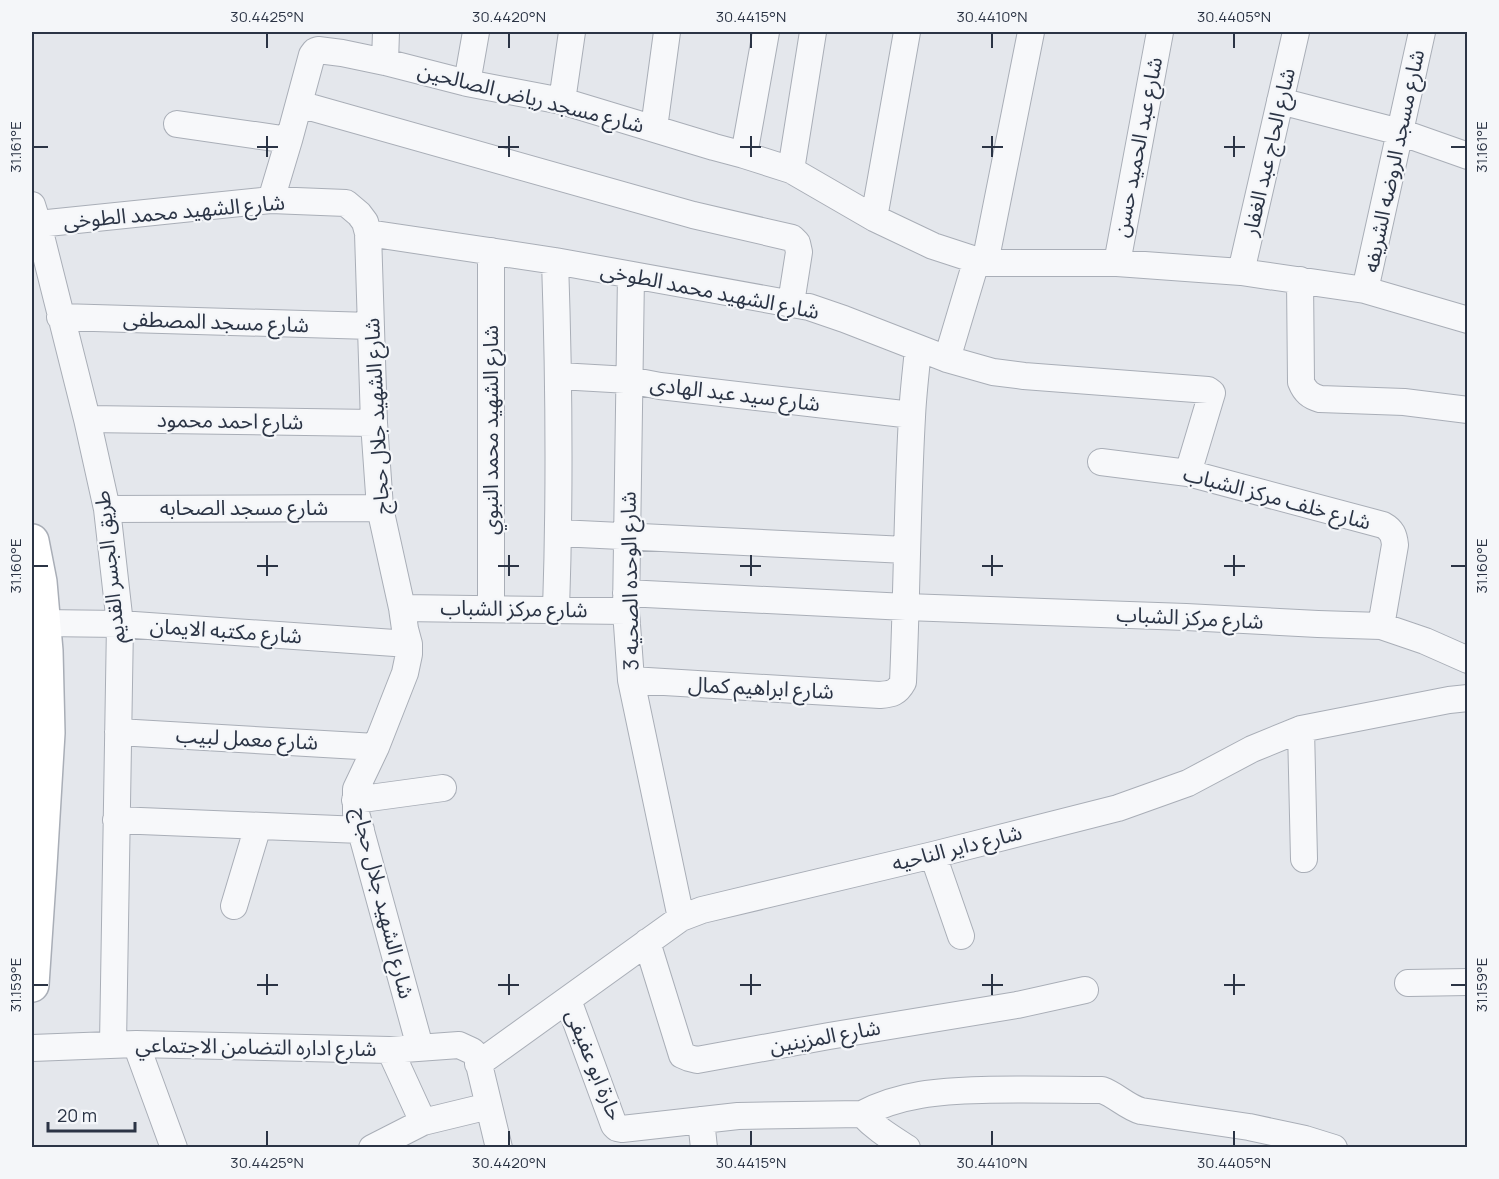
<svg xmlns="http://www.w3.org/2000/svg" width="1499" height="1179" viewBox="0 0 1499 1179" font-family="Manrope,'Noto Sans Arabic',sans-serif">
  <style>
    .lines { fill: none; stroke-linecap: round; stroke-linejoin: round }
    .street-casing { stroke: #a9aeb7; stroke-width: 28 }
    .secondary-casing { stroke: #a9aeb7; stroke-width: 36 }
    .street { stroke: #f7f8fa; stroke-width: 26 }
    .secondary { stroke: #fff; stroke-width: 33 }
    .ticks { fill: none; stroke: #2b3445; stroke-width: 2 }
    .labels { text-anchor: middle; stroke-width: 4.5; stroke-linejoin: round; paint-order: stroke }
    .street-label { font-size: 21px; fill: #2b3445; stroke: #f4f6f9 }
    .neatline { fill: none; stroke: #2b3445; stroke-width: 2 }
    .ticks-label { font-size: 15px; text-anchor: middle; fill: #2b3445 }
  </style>
  <rect width="100%" height="100%" fill="#e4e7ec"/>
  <g class="lines">
    <g class="street-casing">
      <path id="street" d="M385 62 386 32
        M467 83 476 32
        M562 101 572 32
        M1280 101 1400 132 1468 156
        M299 104 693 215 792 238 797 243 799 252 791 303
        M177 124 289 140
        M654 128 667 32
        M744 155 766 32
        M791 170 813 32
        M271 200 289 140 312 55 315 51 318 50 342 53 385 62 467 83 562 101 714 147 744 155 791 170 874 218 933 246 985 263H1117L1241 272 1365 290 1468 320
        M32 205 38 224 87 419 107 509 120 624 113 1044
        M874 218 907 32
        M38 224 271 200 346 203 359 214 365 222 368 233 374 423 380 508 402 608 405 629 409 644V654L405 673 376 747 356 789V813L420 1047
        M368 233 555 261 809 307 844 319 947 359 993 372 1024 376 1208 390 1212 393 1188 473
        M491 251V609
        M555 261C559 377 560 493 556 610
        M985 263 1031 32
        M1117 263 1160 32
        M1241 272 1296 32
        M631 275 626 611 631 680 681 918
        M1300 280 1301 382C1305 392 1310 396 1320 399L1404 402 1468 410
        M1365 290 1422 32
        M60 317 371 326
        M947 359 976 262
        M559 376 629 380 660 386 912 415
        M87 419 374 423
        M1101 462 1188 473 1383 525C1392 530 1394 535 1395 545L1381 626
        M107 509 380 508
        M559 533 906 550
        M626 593 906 607 1186 617 1318 624 1381 626 1425 641 1468 660
        M402 608 626 611
        M43 623 120 624 409 644
        M631 680 880 695C892 694 897 693 903 682 907 593 907 505 912 417 913 394 916 371 918 349
        M1301 729 1304 859
        M118 732 376 747
        M355 800 443 788
        M116 820 361 830
        M933 855 961 936
        M234 906 258 826
        M647 942 682 1055 689 1058 697 1060 829 1036 1017 1005 1085 990
        M1408 983 1468 982
        M568 1000 614 1125 617 1128 622 1129 738 1116 862 1114C900 1094 940 1091 982 1090 1022 1089 1062 1090 1102 1090 1116 1095 1127 1107 1141 1111L1249 1127 1305 1139 1334 1148
        M136 1044 174 1148
        M32 1048 136 1044 390 1050 459 1045 472 1051 477 1056 499 1148
        M390 1050 423 1122
        M478 1064 681 918 702 910 933 855 1118 808 1188 783 1252 749 1301 729 1449 700 1468 698
        M862 1114C875 1128 890 1137 907 1148
        M701 1120 704 1148
        M372 1148 423 1122 489 1106"/>
    </g>
    <g class="secondary-casing">
      <path id="secondary" d="M32 541 40 582 46 651 48 733 40 866 32 985"/>
    </g>
    <use href="#street" class="street"/>
    <use href="#secondary" class="secondary"/>
  </g>
  <path class="ticks" d="M267 33V48M509 33V48M751 33V48M992 33V48M1234 33V48M267 136V157M509 136V157M751 136V157M992 136V157M1234 136V157M33 147H48M257 147H278M498 147H519M740 147H761M982 147H1003M1224 147H1245M1451 147H1466M267 555V576M509 555V576M751 555V576M992 555V576M1234 555V576M33 566H48M257 566H278M498 566H519M740 566H761M982 566H1003M1224 566H1245M1451 566H1466M267 974V995M509 974V995M751 974V995M992 974V995M1234 974V995M33 985H48M257 985H278M498 985H519M740 985H761M982 985H1003M1224 985H1245M1451 985H1466M267 1131V1146M509 1131V1146M751 1131V1146M992 1131V1146M1234 1131V1146"/>
  <g class="labels">
    <g class="street-label">
      <text transform="translate(531 98) rotate(14)" y="7">شارع مسجد رياض الصالحين</text>
      <text transform="translate(1138 147) rotate(-79)" y="7">شارع عبد الحميد حسن</text>
      <text transform="translate(1269 152) rotate(-77)" y="7">شارع الحاج عبد الغفار</text>
      <text transform="translate(1394 161) rotate(-78)" y="7">شارع مسجد الروضه الشريفه</text>
      <text transform="translate(174 212) rotate(-5)" y="7">شارع الشهيد محمد الطوخى</text>
      <text transform="translate(710 291) rotate(11)" y="7">شارع الشهيد محمد الطوخى</text>
      <text transform="translate(216 322) rotate(2)" y="7">شارع مسجد المصطفى</text>
      <text transform="translate(735 394) rotate(7)" y="7">شارع سيد عبد الهادى</text>
      <text transform="translate(377 416) rotate(-93)" y="7">شارع الشهيد جلال حجاج</text>
      <text transform="translate(230 421) rotate(1)" y="7">شارع احمد محمود</text>
      <text transform="translate(491 430) rotate(-90)" y="7">شارع الشهيد محمد النبوي</text>
      <text transform="translate(1277 498) rotate(15)" y="7">شارع خلف مركز الشباب</text>
      <text x="244" y="515">شارع مسجد الصحابه</text>
      <text transform="translate(110 567) rotate(-96)" y="7">طريق الجسر القديم</text>
      <text transform="translate(630 581) rotate(-91)" y="7">شارع الوحده الصحيه 3</text>
      <text transform="translate(514 609) rotate(1)" y="7">شارع مركز الشباب</text>
      <text transform="translate(1190 618) rotate(3)" y="7">شارع مركز الشباب</text>
      <text transform="translate(226 631) rotate(4)" y="7">شارع مكتبه الايمان</text>
      <text transform="translate(761 688) rotate(3)" y="7">شارع ابراهيم كمال</text>
      <text transform="translate(247 739) rotate(3)" y="7">شارع معمل لبيب</text>
      <text transform="translate(957 848) rotate(-14)" y="7">شارع داير الناحيه</text>
      <text transform="translate(383 903) rotate(76)" y="7">شارع الشهيد جلال حجاج</text>
      <text transform="translate(825 1037) rotate(-10)" y="7">شارع المزينين</text>
      <text transform="translate(256 1047) rotate(1)" y="7">شارع اداره التضامن الاجتماعي</text>
      <text transform="translate(594 1065) rotate(68)" y="7">حارة ابو عفيفى</text>
    </g>
  </g>
  <rect width="1499" height="1179" fill="none" stroke="#f4f6f9" stroke-width="66"/>
  <path d="M48 1122v9h87v-9" fill="none" stroke="#2b3445" stroke-width="3"/>
  <text x="57" y="1122" font-size="18" fill="#2b3445" stroke="#f4f6f9" stroke-width="4.5" paint-order="stroke">20 m</text>
  <rect x="33" y="33" width="1433" height="1113" class="neatline"/>
  <g class="ticks-label">
    <text x="267" y="22">30.4425°N</text>
    <text x="509" y="22">30.4420°N</text>
    <text x="751" y="22">30.4415°N</text>
    <text x="992" y="22">30.4410°N</text>
    <text x="1234" y="22">30.4405°N</text>
    <text transform="translate(1482 147) rotate(-90)" y="5">31.161°E</text>
    <text transform="translate(16 147) rotate(-90)" y="5">31.161°E</text>
    <text transform="translate(1482 566) rotate(-90)" y="5">31.160°E</text>
    <text transform="translate(16 566) rotate(-90)" y="5">31.160°E</text>
    <text transform="translate(1482 985) rotate(-90)" y="5">31.159°E</text>
    <text transform="translate(16 985) rotate(-90)" y="5">31.159°E</text>
    <text x="267" y="1168">30.4425°N</text>
    <text x="509" y="1168">30.4420°N</text>
    <text x="751" y="1168">30.4415°N</text>
    <text x="992" y="1168">30.4410°N</text>
    <text x="1234" y="1168">30.4405°N</text>
  </g>
</svg>
